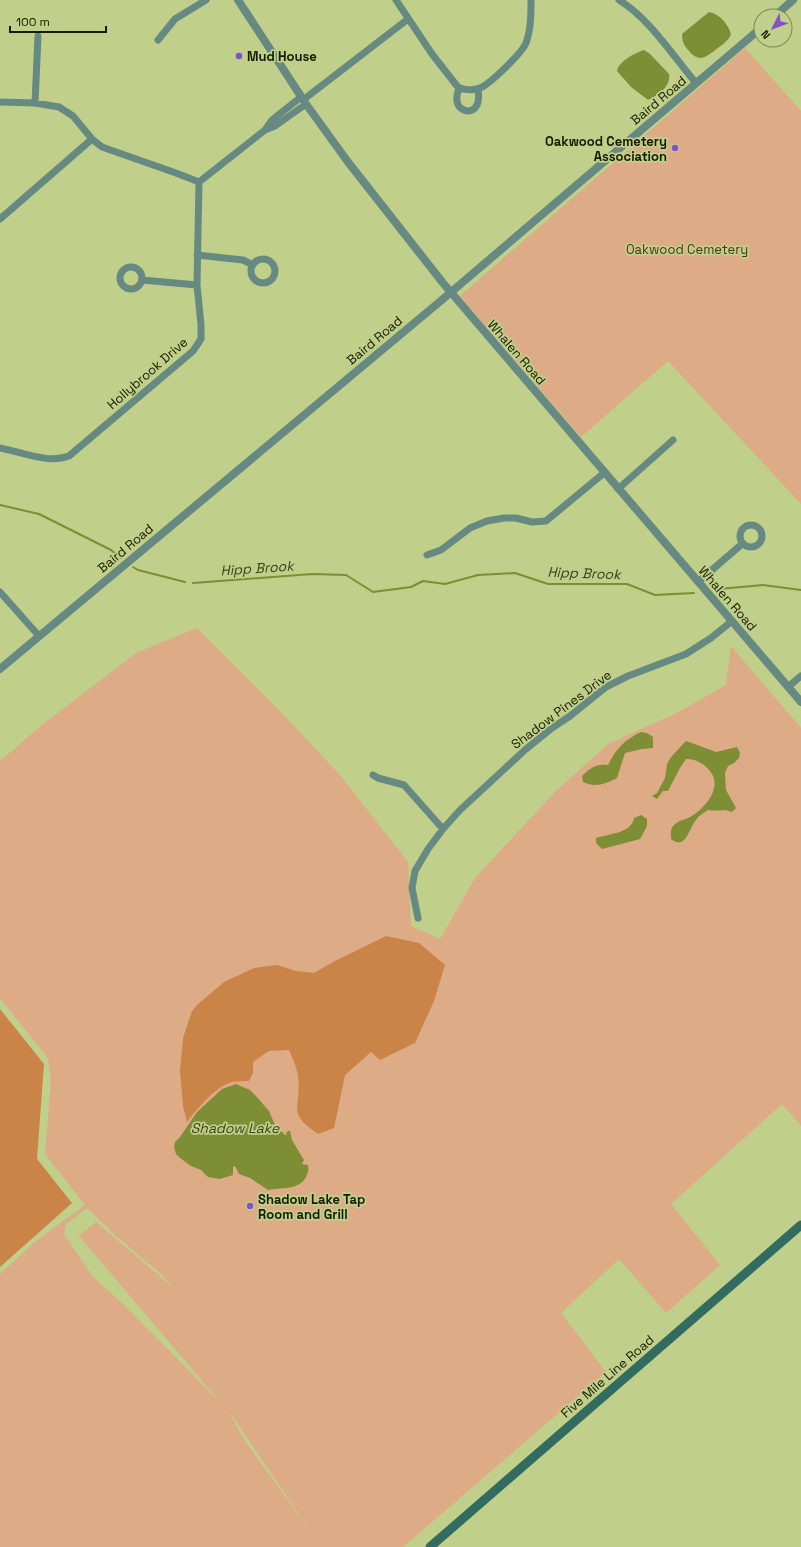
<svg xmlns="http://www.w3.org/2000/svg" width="801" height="1547" viewBox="0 0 801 1547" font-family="'Space Grotesk',sans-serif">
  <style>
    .green { fill: #ddab86; fill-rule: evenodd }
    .forest { fill: #cb8448 }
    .water { fill: #7e8e34 }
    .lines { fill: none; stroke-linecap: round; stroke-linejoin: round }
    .stream { stroke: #7e8e34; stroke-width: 2 }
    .minor { stroke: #668a81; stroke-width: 7 }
    .tertiary { stroke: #668a81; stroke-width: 8 }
    .secondary { stroke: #326c60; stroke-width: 9 }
    .poi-dot { fill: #8252cb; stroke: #c0cf89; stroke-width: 1.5 }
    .labels { text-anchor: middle; stroke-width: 3.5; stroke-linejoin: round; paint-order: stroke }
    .poi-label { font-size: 13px; font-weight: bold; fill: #161b01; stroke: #c0cf89; text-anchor: start }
    .street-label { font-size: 13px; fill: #161b01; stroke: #c0cf89 }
    .park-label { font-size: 13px; fill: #52331a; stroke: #c0cf89 }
    .water-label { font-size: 14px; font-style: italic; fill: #3a411b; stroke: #c0cf89 }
  </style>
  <rect width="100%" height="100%" fill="#c0cf89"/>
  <path class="green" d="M745 48 801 111V504L668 361 581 437 460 296Z
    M197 628 277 708 340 775 408 862 411 926 440 939 475 878 554 793 608 744 675 714 726 685 731 646 801 728V1126L782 1104 671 1204 720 1265 666 1313 619 1259 561 1313 606 1372 403 1547H0V1274L36 1241 85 1205 45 1154 51 1082 48 1058 0 998V761L42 725 136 653ZM87 1208 117 1237 161 1274 175 1289 96 1222 79 1236 222 1404 123 1304 93 1277 64 1234 66 1224ZM230 1414H231L311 1532 245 1441Z"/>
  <path class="forest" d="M386 936 419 943 445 965 434 1001 415 1043 380 1060 371 1052 345 1075 334 1128 318 1134C285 1111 302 1109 298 1076 297 1068 292 1057 289 1050L269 1051 253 1062V1073L249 1081C244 1081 237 1081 232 1082 216 1086 197 1109 187 1122L183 1106 180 1071 183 1038 192 1011 198 1004 224 982 254 968 277 965 296 971 314 973 333 962Z
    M0 1009 44 1064 37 1159 72 1203 0 1267Z"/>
  <path class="water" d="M709 12C720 14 728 24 731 34 729 40 723 44 718 48 707 56 700 64 689 51 684 46 682 41 682 34Z
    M644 50 650 54 669 74C671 87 658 95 648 100L631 87 617 71C619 61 635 53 644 50Z
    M641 732 647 733 653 737V748L642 749 625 753 617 778C605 784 595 788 583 782L582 776C592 767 595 764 608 765 616 749 624 740 641 732Z
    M686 741 716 752 737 747 740 753 739 758 734 763 728 766 725 773 726 790 736 808 732 812C724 808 717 812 708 810 704 813 699 815 696 820 689 828 686 851 671 839 671 834 670 829 674 825 678 821 683 820 688 818 703 811 724 788 710 771 704 764 697 759 686 759L680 768 668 791H663L657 799 652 796 657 793 665 778 667 764 671 757Z
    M641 815 647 819V826L640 839 602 849 596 843V838C609 834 632 833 634 818Z
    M236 1084 250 1090 256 1096 269 1111 275 1125 285 1135H287L286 1133 288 1131H290L292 1140 304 1160 302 1164 308 1165C309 1169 308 1173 306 1177 298 1191 281 1187 268 1190L250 1178 239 1174 235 1166 233 1167V1175L220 1179 208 1177 201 1170 191 1166 180 1158 176 1154 174 1147 175 1142 180 1137 197 1112 222 1089Z"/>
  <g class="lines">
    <path class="stream" d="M0 505 39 514 111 550 121 558
      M133 567 138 570 185 582
      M193 583 312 574 346 575 373 592 411 587 423 581 445 584 478 575 515 573 548 584H627L655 595 694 593
      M719 589 763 585 801 590"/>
    <path class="minor" d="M396 0 432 54 457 86C461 90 474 91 480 88 490 84 522 53 526 43 531 29 531 14 531 0
      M619 0C650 19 673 56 696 83
      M158 40 175 19 206 0
      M459 88C458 92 456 96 457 101 458 114 483 118 478 89
      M303 100 408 19
      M0 102 35 103 59 107 73 116 92 139 102 147 176 173 199 182
      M35 103 38 36
      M265 130 275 126 306 104
      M0 219 92 139
      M197 255 243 260 253 265
      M251 271a12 12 0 1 1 24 0a12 12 0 1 1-24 0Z
      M120 278a11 11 0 1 1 22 0a11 11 0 1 1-22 0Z
      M142 280 197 285
      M0 448C22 452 47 464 69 456L193 351 201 339V325L197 285 199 182 265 130 272 120 301 97
      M618 489 673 440
      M740 536a11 11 0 1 1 22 0a11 11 0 1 1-22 0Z
      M427 555 441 550 470 528 487 521 504 518H516L532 522 546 521 604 473
      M698 582 742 544
      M0 592 39 636
      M788 687 801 676
      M373 775 378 778 404 785 443 829
      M418 918 412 888 415 871 428 849 443 829 460 810 526 749 552 728 570 716 606 687 628 676 686 654 711 638 732 621"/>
    <path class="tertiary" d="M238 0 306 104 348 162 443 283 801 702
      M775 16 793 0
      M0 669 443 299 761 28"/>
    <path class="secondary" d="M430 1547 801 1225"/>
  </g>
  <g class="poi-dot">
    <circle cx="239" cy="56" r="4"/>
    <circle cx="675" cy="148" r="4"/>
    <circle cx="250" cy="1206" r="4"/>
  </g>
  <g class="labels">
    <g class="poi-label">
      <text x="247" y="61">Mud House</text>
      <text x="667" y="146" text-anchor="end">Oakwood Cemetery<tspan x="667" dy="15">Association</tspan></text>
      <text x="258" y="1204">Shadow Lake Tap<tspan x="258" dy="15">Room and Grill</tspan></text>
    </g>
    <g class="street-label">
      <text transform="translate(658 100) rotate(-40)" y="5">Baird Road</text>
      <text transform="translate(374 340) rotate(-40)" y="5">Baird Road</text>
      <text transform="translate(517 352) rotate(49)" y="5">Whalen Road</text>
      <text transform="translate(147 373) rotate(-41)" y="5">Hollybrook Drive</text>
      <text transform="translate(125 548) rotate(-40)" y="5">Baird Road</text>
      <text transform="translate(728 598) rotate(49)" y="5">Whalen Road</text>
      <text transform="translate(561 709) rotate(-37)" y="5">Shadow Pines Drive</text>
      <text transform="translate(607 1376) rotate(-41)" y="5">Five Mile Line Road</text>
    </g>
    <g class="park-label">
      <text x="687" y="254">Oakwood Cemetery</text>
    </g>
    <g class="water-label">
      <text transform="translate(257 568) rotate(-4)" y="5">Hipp Brook</text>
      <text transform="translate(584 573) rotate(2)" y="5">Hipp Brook</text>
      <text x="235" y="1133">Shadow Lake</text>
    </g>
  </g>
  <g transform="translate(773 28) rotate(228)"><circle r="19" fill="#c0cf89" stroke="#7c8753"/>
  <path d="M0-3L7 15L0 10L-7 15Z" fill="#8252cb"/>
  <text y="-6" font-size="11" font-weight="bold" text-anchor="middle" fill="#161b01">N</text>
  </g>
  <path d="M10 26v6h96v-6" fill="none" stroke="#161b01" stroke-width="2"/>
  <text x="16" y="26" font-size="12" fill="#161b01" stroke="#c0cf89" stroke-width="3" paint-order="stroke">100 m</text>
</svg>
